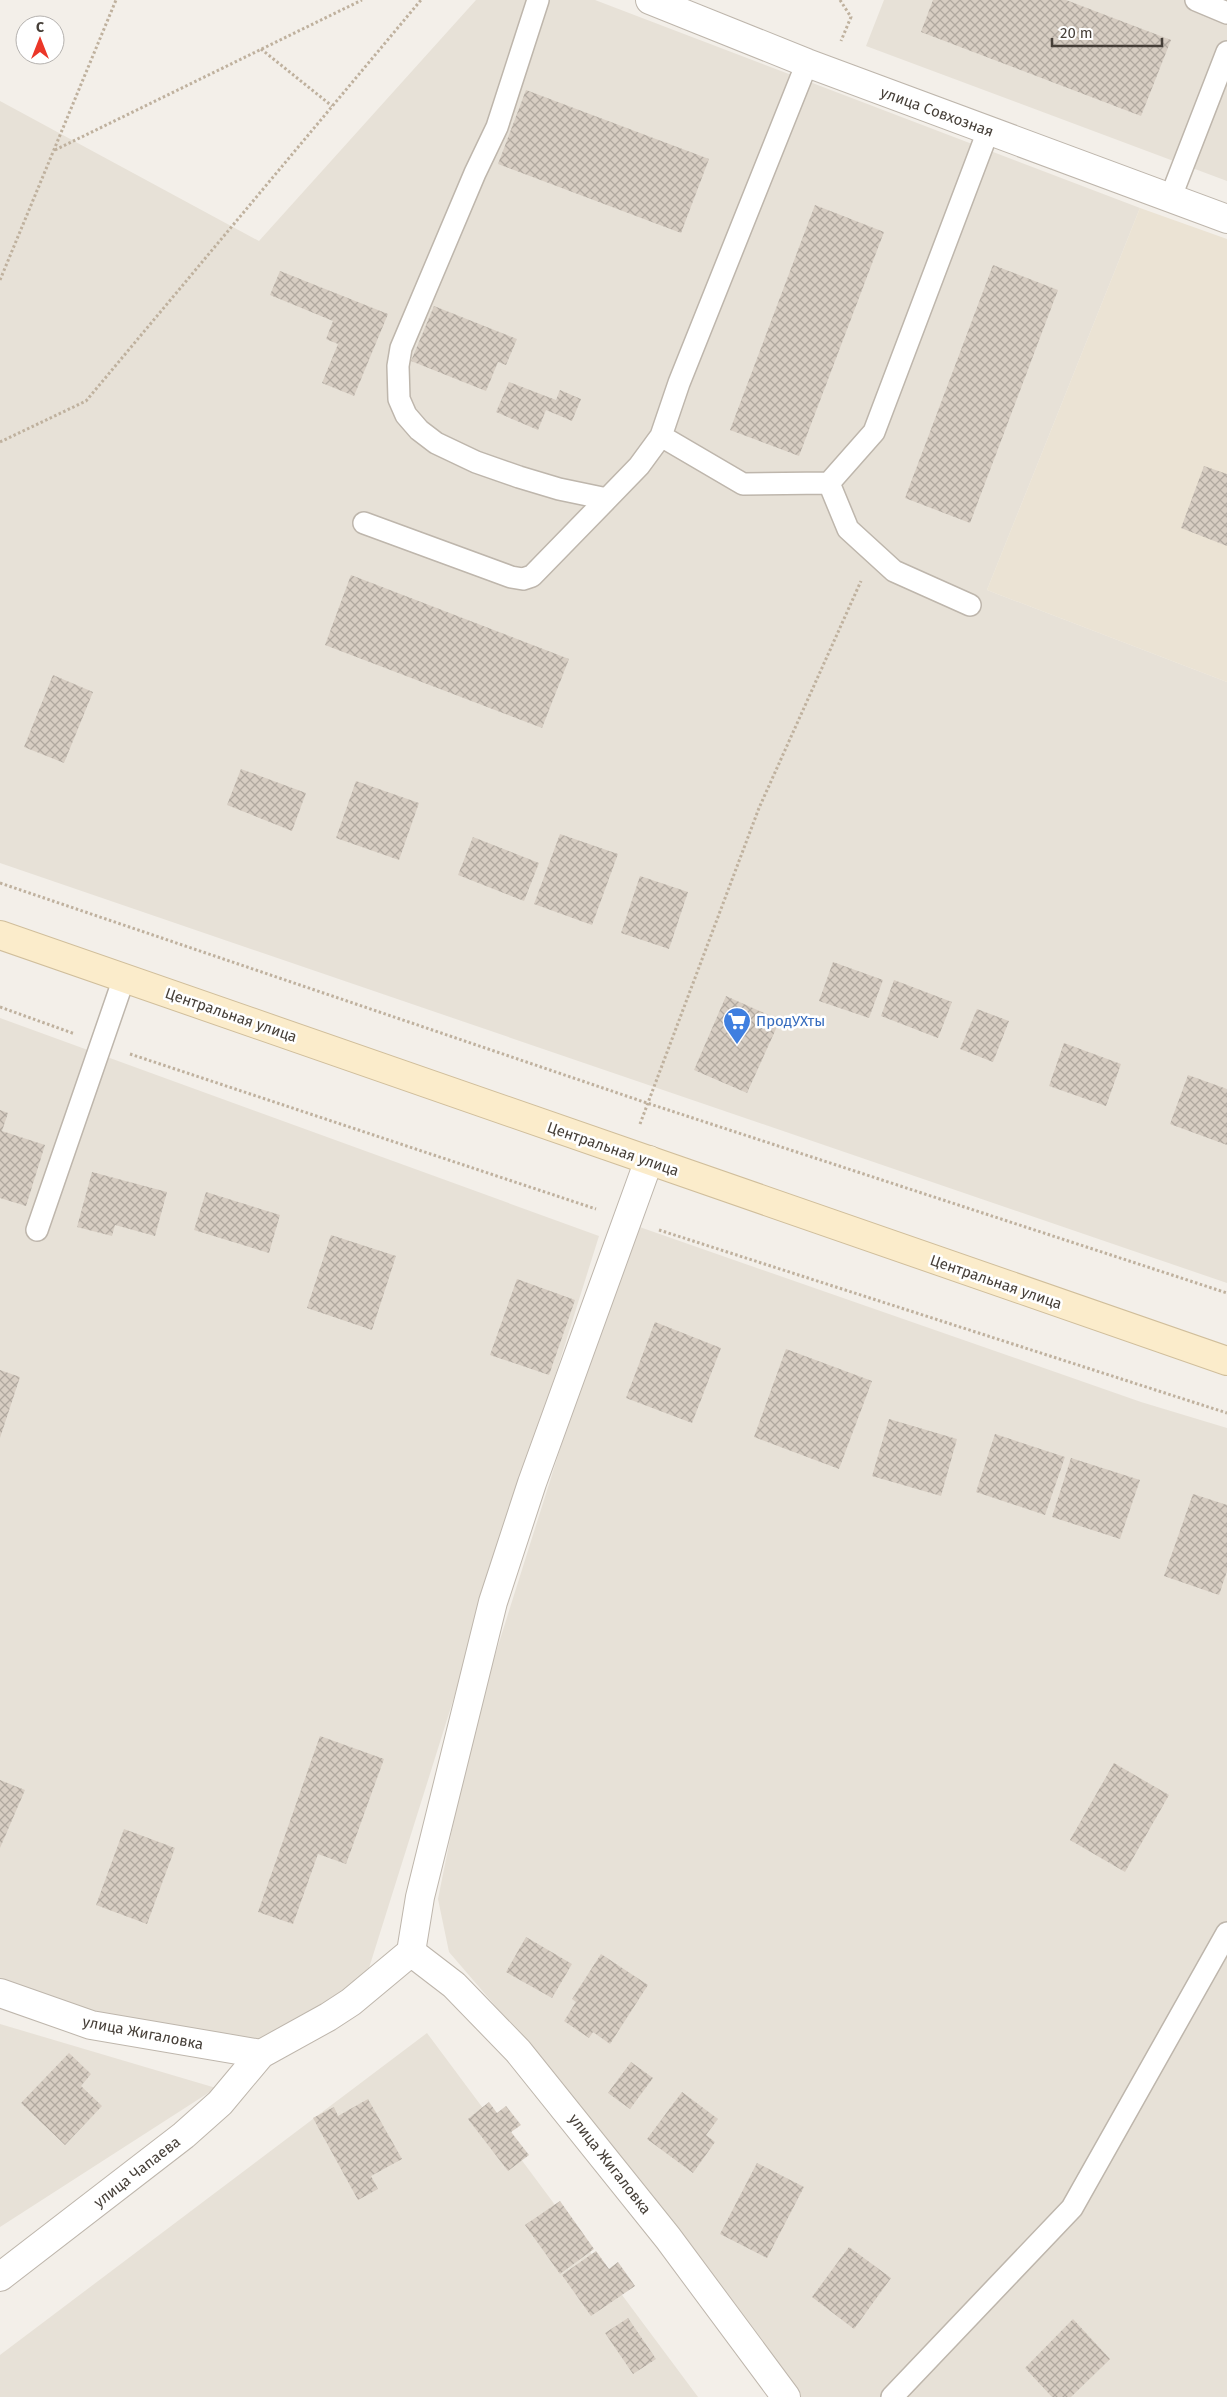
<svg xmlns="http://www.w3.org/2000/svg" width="1227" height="2397" viewBox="0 0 1227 2397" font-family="'Fira Sans',sans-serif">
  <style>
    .residential { fill: #e7e1d7 }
    .education { fill: #ebe3d4 }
    .building { fill: url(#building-cross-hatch) }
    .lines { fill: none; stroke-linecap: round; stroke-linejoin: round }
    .lane-casing { stroke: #beb6ac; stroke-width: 24 }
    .street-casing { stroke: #beb6ac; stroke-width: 30 }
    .secondary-casing { stroke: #d0be9b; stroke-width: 30 }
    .path { stroke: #bfb19e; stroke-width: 3; stroke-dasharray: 2.5 2.5; stroke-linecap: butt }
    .lane { stroke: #fff; stroke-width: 21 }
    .street { stroke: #fff; stroke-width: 28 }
    .secondary { stroke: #fbeccb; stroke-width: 28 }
    .labels { text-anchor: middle; stroke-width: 5; stroke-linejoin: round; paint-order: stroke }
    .street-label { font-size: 15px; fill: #463f38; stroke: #fff }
    .shop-label { font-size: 15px; fill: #366cbe; stroke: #fff; text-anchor: start }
  </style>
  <defs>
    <pattern id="building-cross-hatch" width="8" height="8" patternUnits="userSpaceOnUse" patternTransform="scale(1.25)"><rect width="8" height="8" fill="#d7cdc2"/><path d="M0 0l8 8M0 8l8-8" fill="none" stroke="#b0a89f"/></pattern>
  </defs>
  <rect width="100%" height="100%" fill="#f3efe9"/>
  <path class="residential" d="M476 0H595L1140 208 987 590 1227 682V1283L0 863V101L259 241Z
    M884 0H1227V181L866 46Z
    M0 1018 599 1236 369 1968 316 2021 238 2050 0 2000Z
    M631 1224 1141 1402 1227 1428V2397H786L529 2045 449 1952 438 1899 473 1725Z
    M0 2024 216 2088 0 2227Z
    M427 2033 698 2397H0V2355Z"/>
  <path class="education" d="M1140 208 1227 239V682L987 590Z"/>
  <path class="building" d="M933 0H1066L1171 40 1141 116 921 32Z
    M526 90 709 159 681 233 498 164Z
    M815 205 884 232 799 456 730 430Z
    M993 265 1058 290 970 523 905 498Z
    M280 271 388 314 354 396 322 383 338 344 326 339 333 321 270 295Z
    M434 306 517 339 506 365 498 362 486 391 411 361Z
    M509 382 556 400 560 390 581 399 572 421 546 410 538 430 496 412Z
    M1204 466 1227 474V546L1181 528Z
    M351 575 569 659 542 728 325 645Z
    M53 675 93 692 64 763 24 747Z
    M241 769 306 793 292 831 227 805Z
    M356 781 419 803 399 860 336 838Z
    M560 834 618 854 592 925 534 904Z
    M473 837 539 863 524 901 458 875Z
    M640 876 688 892 669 949 621 933Z
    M833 962 883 980 869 1018 819 1001Z
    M894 980 952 1002 938 1038 881 1016Z
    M726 996 780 1020 747 1093 694 1070Z
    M977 1009 1009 1021 993 1062 960 1049Z
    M1064 1043 1121 1064 1106 1106 1049 1086Z
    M1188 1075 1227 1089V1145L1170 1124Z
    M0 1110 8 1113 2 1131 45 1145 26 1206 0 1198Z
    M92 1172 167 1192 155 1236 115 1225 112 1236 77 1227Z
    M206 1192 280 1215 269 1253 194 1230Z
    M331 1235 396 1256 372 1330 307 1308Z
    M517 1279 575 1300 549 1375 490 1355Z
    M655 1322 721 1348 692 1423 626 1398Z
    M786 1349 872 1381 839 1469 754 1437Z
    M0 1370 20 1377 0 1438Z
    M889 1419 957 1439 941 1496 872 1476Z
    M995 1434 1065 1457 1045 1515 976 1492Z
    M1071 1458 1140 1480 1120 1539 1052 1517Z
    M1193 1494 1227 1505V1571L1219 1595 1164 1576Z
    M320 1736 384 1759 346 1864 318 1854 293 1924 258 1912Z
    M1114 1763 1169 1795 1125 1872 1070 1840Z
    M0 1780 25 1790 0 1848Z
    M124 1829 175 1848 147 1924 96 1905Z
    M526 1937 572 1964 552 1998 506 1972Z
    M601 1954 648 1985 610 2044 593 2032 589 2038 564 2021 576 2002 572 1999Z
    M69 2053 91 2074 81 2086 102 2106 65 2145 21 2103Z
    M631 2062 653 2078 630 2109 608 2093Z
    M682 2092 718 2119 706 2135 715 2142 693 2173 647 2139Z
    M368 2099 402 2159 371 2176 378 2189 358 2200 313 2118 334 2107 338 2116Z
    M489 2102 497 2113 506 2106 521 2125 511 2132 529 2155 508 2171 468 2119Z
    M757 2163 804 2187 767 2258 720 2234Z
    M560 2201 594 2249 560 2274 525 2225Z
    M849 2247 891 2278 854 2329 812 2297Z
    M596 2251 609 2269 618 2262 635 2286 591 2316 562 2275Z
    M628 2318 656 2359 633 2374 605 2333Z
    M1073 2319 1110 2359 1071 2397H1052L1025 2368Z"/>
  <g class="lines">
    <g class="lane-casing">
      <path id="lane" d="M538 0 497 127 475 173 401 348 398 366 399 399 406 415 419 430 436 443 476 462 519 477 559 489 607 499 639 466 661 436 679 383 807 63
        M1196 0 1227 13
        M1170 199 1227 52
        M661 436 743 484 829 483 874 432 988 131
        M829 483 848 529 894 571 970 605
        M364 523 511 577 523 579 532 576 607 499
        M37 1230 124 978
        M892 2397 1072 2208 1227 1933"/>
    </g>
    <g class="street-casing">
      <path id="street" d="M650 0 807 63 1227 219
        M411 1952 454 1985 518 2051 668 2238 786 2397
        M0 1993 91 2025 261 2054
        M0 2277 184 2135 220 2103 261 2054 328 2017 351 2002 411 1952 420 1897 493 1602 532 1483 649 1160"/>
    </g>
    <g class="secondary-casing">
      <path id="secondary" d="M0 935 1227 1361"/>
    </g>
    <path class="path" d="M840 0 851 17 841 41
      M261 49 332 106
      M55 150 362 0
      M0 280 116 0
      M0 442 86 401 421 0
      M0 883 647 1103 1227 1293
      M0 1007 75 1034
      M130 1054 596 1209
      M640 1124 759 808 861 581
      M659 1230 1227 1413"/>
    <use href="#lane" class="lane"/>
    <use href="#street" class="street"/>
    <use href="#secondary" class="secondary"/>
  </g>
  <defs>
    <g id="supermarket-pin" transform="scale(1.4375)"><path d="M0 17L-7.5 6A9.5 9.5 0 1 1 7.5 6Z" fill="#3f7fe0" stroke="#fff"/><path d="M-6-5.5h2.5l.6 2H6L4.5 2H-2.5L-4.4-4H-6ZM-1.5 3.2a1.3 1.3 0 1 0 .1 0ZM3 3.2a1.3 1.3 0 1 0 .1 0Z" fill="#fff"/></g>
  </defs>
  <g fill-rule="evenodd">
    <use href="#supermarket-pin" x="737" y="1021"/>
  </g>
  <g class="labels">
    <g class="street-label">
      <text transform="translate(937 112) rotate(20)" y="5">улица Совхозная</text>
      <text transform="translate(231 1015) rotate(19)" y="5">Центральная улица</text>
      <text transform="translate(613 1149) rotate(19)" y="5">Центральная улица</text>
      <text transform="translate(996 1282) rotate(19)" y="5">Центральная улица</text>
      <text transform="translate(143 2033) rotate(11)" y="5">улица Жигаловка</text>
      <text transform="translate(610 2164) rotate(52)" y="5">улица Жигаловка</text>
      <text transform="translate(137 2172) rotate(-38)" y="5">улица Чапаева</text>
    </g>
    <g class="shop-label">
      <text x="756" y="1026">ПродУХты</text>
    </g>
  </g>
  <g transform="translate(40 40)"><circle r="24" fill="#ffffff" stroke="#b5b2af"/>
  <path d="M0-4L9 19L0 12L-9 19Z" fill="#eb3628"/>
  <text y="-8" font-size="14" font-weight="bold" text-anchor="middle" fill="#463f38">С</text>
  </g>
  <path d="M1052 38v8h110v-8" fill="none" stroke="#463f38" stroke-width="2.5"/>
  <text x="1060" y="38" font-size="15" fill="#463f38" stroke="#ffffff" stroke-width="4" paint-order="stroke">20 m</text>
</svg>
